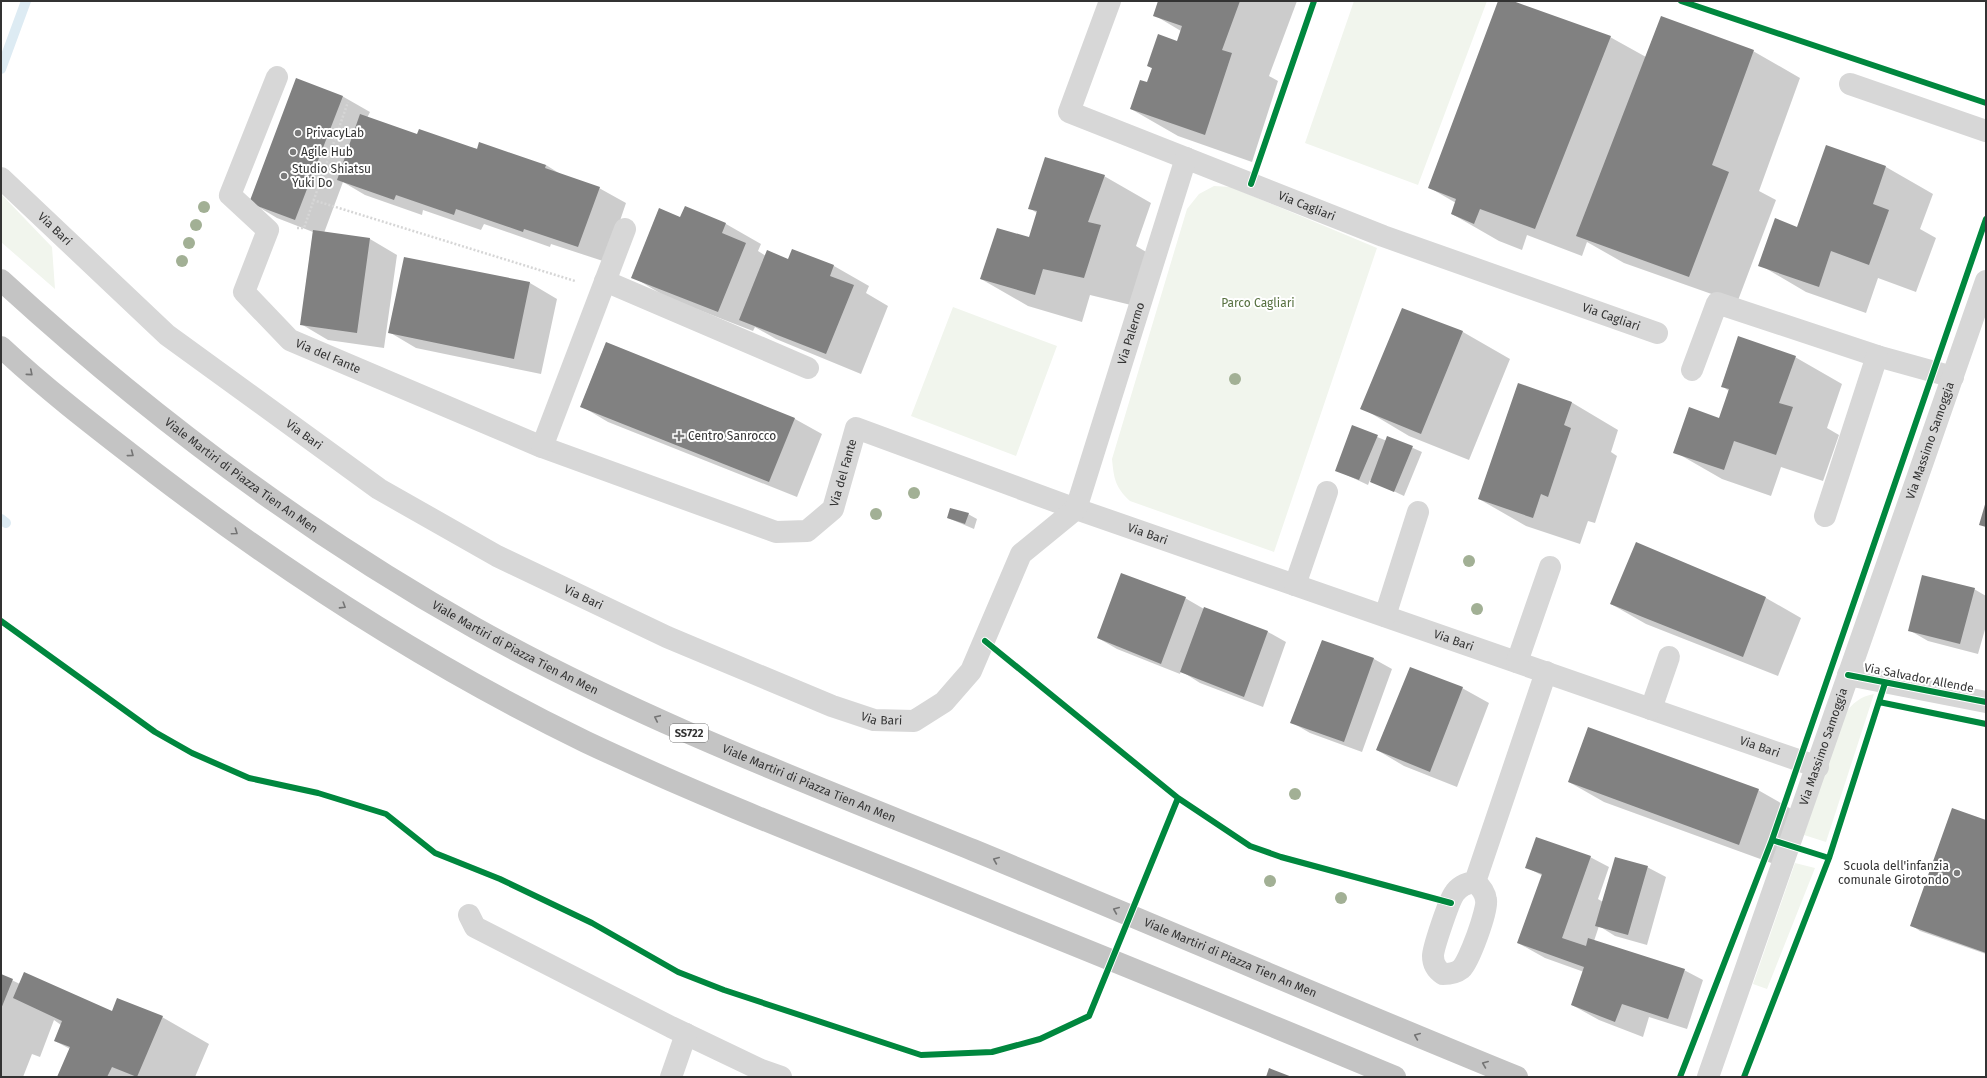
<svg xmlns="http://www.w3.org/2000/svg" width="1987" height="1078" viewBox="0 0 1987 1078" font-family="'Fira Sans',sans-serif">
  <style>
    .green { fill: #f1f5ed }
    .shadow { fill: #0003 }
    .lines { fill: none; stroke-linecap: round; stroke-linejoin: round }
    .stream { stroke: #ddebf3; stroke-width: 10 }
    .building { fill: #818181 }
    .path { stroke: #d6d6d6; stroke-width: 2.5; stroke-dasharray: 2 2; stroke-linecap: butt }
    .minor { stroke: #d7d7d7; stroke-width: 22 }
    .highway { stroke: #c4c4c4; stroke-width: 22 }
    .cycleway-casing { stroke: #fff; stroke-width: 8 }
    .cycleway { stroke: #00873e; stroke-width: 6 }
    .tree { fill: #a2b095 }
    .oneway { stroke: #747474 }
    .poi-dot { fill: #7a7a7a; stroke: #fff; stroke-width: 1.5 }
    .labels { text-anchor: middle; stroke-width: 4; stroke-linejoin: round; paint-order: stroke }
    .shield { fill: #fff; stroke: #707070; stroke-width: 1 }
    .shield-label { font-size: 11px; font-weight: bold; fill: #333 }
    .poi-label { font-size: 12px; fill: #333; stroke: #fff; text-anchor: start }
    .street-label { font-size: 12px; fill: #333; stroke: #fff }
    .park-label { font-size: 12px; fill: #56703f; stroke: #fff }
  </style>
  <rect width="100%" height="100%" fill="#fff"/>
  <path class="green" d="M1354 1H1487L1418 185 1305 143Z
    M1214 186 1231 187 1377 248 1274 552 1130 501C1115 487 1114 479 1112 459L1187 209 1199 194Z
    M1 194 52 247 55 289 1 242Z
    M953 307 1057 346 1016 456 911 416Z
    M1874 694 1826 842 1804 835 1844 715C1853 703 1859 697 1874 694Z
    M1795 863 1815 868 1767 989 1753 984Z"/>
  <path class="shadow" d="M1159 1H1297L1269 76 1278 81 1252 162 1178 136 1131 109 1148 83 1153 69 1148 66 1178 42 1181 31 1154 15Z
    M1499 1H1510L1610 37 1646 57 1753 51 1800 78 1759 191 1776 200 1737 303 1624 263 1587 242 1582 256 1527 235 1522 250 1499 241 1452 214 1456 203 1430 188Z
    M342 96 370 112 367 118 418 135 546 165 562 175 599 188 626 203 606 262 551 244 550 247 484 224 481 230 423 210 422 215 365 195 343 182 324 233 370 239 397 255 384 348 328 340 301 324 313 232 277 218 250 202Z
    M1827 146 1886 167 1933 194 1920 229 1936 238 1916 292 1878 278 1866 313 1806 292 1760 265 1798 228Z
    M1104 176 1151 203 1136 246 1148 253 1131 305 1090 295 1082 322 1028 306 981 279 1030 238 1037 213 1029 208Z
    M685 208 726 224 761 244 758 251 766 256 789 260 793 250 834 266 869 286 866 293 888 306 861 374 776 339 755 327 753 331 668 298 633 277 681 218Z
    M405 258 530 283 557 299 541 374 416 348 389 332Z
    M1403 309 1463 332 1510 359 1469 460 1409 436 1362 408Z
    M606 343 795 419 822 434 797 497 608 422 581 406Z
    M1795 357 1842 384 1827 428 1839 435 1823 481 1781 467 1771 496 1722 479 1675 452 1720 419 1729 391 1722 386Z
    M1571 402 1618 430 1611 452 1617 456 1595 523 1588 521 1580 544 1526 526 1479 499Z
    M1353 427 1387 441 1388 437 1422 452 1404 496 1370 480 1368 485 1336 470Z
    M968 514 977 519 974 529 948 518Z
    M1637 544 1766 598 1801 618 1778 676 1646 624 1611 604Z
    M1974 589 1986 596V626L1978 654 1928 641 1909 630Z
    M1185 598 1204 609 1268 632 1286 642 1263 707 1200 683 1181 671 1180 674 1117 649 1098 638Z
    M1322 641 1374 659 1392 669 1362 752 1310 733 1291 722Z
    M1462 688 1489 703 1457 787 1404 766 1377 750Z
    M1569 782 1758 790 1793 810 1774 864 1604 802Z
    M1986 821V954L1920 931 1911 925Z
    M1590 857 1609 867 1598 899 1603 902 1647 867 1666 877 1647 945 1615 936 1599 926 1594 941 1684 970 1703 980 1687 1029 1649 1017 1643 1037 1599 1020 1572 1005 1584 972 1545 958 1518 943 1543 876 1526 867Z
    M1 975 20 984 113 1012 162 1017 209 1044 195 1077H58L70 1049 55 1041 61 1025 54 1020 40 1057 32 1054 23 1077H1Z"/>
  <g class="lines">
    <path class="stream" d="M1 69 26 1
      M1 519 6 523"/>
  </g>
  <path class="building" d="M1158 1H1240L1222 50 1232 53 1205 135 1130 109 1140 80 1147 82 1152 68 1147 66 1158 34 1177 41 1182 26 1153 16Z
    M1498 1H1513L1611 36 1535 229 1480 209 1474 224 1451 214 1456 199 1428 188Z
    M1661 16 1754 50 1712 165 1729 172 1689 277 1576 236Z
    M296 78 343 96 295 220 249 203Z
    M360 114 417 134 419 129 477 149 479 142 546 165 545 168 600 187 578 247 524 229 523 232 456 209 454 215 396 195 394 200 337 180Z
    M1826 145 1886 166 1873 204 1889 210 1869 265 1831 251 1819 287 1758 266 1775 218 1797 227Z
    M1045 157 1105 175 1088 222 1101 225 1084 278 1043 269 1035 295 980 279 997 228 1029 237 1037 211 1028 209Z
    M685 206 726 223 722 233 746 243 718 312 631 278 659 208 680 217Z
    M313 230 370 238 357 333 300 325Z
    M792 249 834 265 830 276 854 285 826 354 739 320 767 250 788 259Z
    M404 257 530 282 514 359 388 333Z
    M1402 308 1463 331 1421 434 1360 409Z
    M1738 336 1796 356 1779 403 1793 407 1776 455 1734 441 1724 470 1673 453 1689 407 1719 418 1729 389 1721 387Z
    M606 342 795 418 769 482 580 407Z
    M1518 383 1572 402 1564 425 1571 428 1548 497 1541 494 1533 518 1478 499Z
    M1352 425 1378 435 1359 480 1335 471Z
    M1387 436 1413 446 1394 492 1370 482Z
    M1986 501V527L1979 525Z
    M950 508 969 513 965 524 947 518Z
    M1636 542 1766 597 1743 657 1610 604Z
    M1121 573 1186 597 1161 664 1097 638Z
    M1922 575 1975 588 1960 644 1908 631Z
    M1204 607 1268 631 1244 697 1180 672Z
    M1322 640 1374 658 1344 742 1290 723Z
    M1410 667 1463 687 1430 772 1376 750Z
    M1588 727 1759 789 1739 845 1568 782Z
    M1952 808 1986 820V953L1910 926Z
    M1536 837 1591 856 1562 938 1586 946 1588 938 1685 969 1668 1019 1622 1004 1615 1022 1571 1005 1584 967 1517 943 1542 874 1525 868Z
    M1615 857 1648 866 1628 935 1595 926Z
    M24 972 112 1011 117 998 163 1016 137 1077 112 1067 107 1077H57L70 1047 54 1041 62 1021 13 998Z
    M1 974 13 979 1 1009Z
    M1269 1068 1292 1077H1266Z"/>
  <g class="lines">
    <path class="path" d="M313 200 575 281
      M297 228H304L348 102"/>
    <g class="minor">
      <path id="s1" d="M1110 1 1069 112 1383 236 1657 333"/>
      <path id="s2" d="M277 77 230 195 268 230 244 292 290 340 542 447 776 532 807 531 833 509 856 428 1076 509 1818 767"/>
      <path d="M1850 84 1986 131"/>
      <path id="s3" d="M1 178 167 335 379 489 497 556 667 637 832 706 874 720 914 721 944 702 971 671 1021 554 1076 509"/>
      <path d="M605 281 808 368"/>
      <path d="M1692 370 1717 303 1877 356 1953 377"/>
      <path d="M542 447 625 229"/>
      <path id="s4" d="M1076 509 1186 158"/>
      <path d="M1825 516 1877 356"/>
      <path d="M1295 585 1327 492"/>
      <path d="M1385 616 1418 512"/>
      <path d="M1517 662 1550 567"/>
      <path d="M1848 675 1986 702"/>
      <path d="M1651 709 1669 657"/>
      <path d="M1475 882C1467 883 1459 886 1454 894 1449 901 1433 948 1433 956 1433 964 1437 970 1443 974 1450 974 1456 973 1461 969 1469 962 1488 910 1486 900 1485 892 1481 887 1475 882L1546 672"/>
      <path d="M469 915 475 927 671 1027 761 1070 781 1077"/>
      <path d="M671 1077 686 1034"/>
      <path id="s5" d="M1708 1077C1801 812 1893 546 1986 281"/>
    </g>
    <g class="highway">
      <path id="s6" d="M1 280C145 412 304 532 475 628 634 717 805 782 973 850 1155 925 1335 1003 1517 1077"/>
      <path d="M1 347C49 392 102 432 155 473 290 576 433 668 586 742 694 793 806 837 916 881 1076 946 1236 1010 1395 1077"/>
    </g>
    <g class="cycleway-casing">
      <path id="cycleway" d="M1681 1 1986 103
        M1251 184 1314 1
        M1 621 155 732 192 753 249 778 318 793 386 814 435 853 500 879 592 923 678 972 724 990 921 1055 992 1052 1040 1039 1089 1016 1178 798 985 641
        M1848 675 1986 702
        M1879 702 1986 724
        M1178 798 1250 846 1281 857 1451 903
        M1772 840 1829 858
        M1680 1077 1772 840 1986 219
        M1744 1077 1829 858 1885 683"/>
    </g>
    <use href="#cycleway" class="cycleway"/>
  </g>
  <g class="tree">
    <circle cx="204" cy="207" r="6"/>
    <circle cx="196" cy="225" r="6"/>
    <circle cx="189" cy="243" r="6"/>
    <circle cx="182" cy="261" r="6"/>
    <circle cx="1235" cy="379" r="6"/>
    <circle cx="914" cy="493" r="6"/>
    <circle cx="876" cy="514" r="6"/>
    <circle cx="1469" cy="561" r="6"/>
    <circle cx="1477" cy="609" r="6"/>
    <circle cx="1295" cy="794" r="6"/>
    <circle cx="1270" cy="881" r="6"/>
    <circle cx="1341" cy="898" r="6"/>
  </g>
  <defs><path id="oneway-chevron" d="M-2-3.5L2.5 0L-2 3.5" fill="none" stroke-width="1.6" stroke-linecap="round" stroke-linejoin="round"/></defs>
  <g class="oneway">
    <use href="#oneway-chevron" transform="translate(30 373) rotate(40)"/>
    <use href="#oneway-chevron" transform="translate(131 454) rotate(37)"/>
    <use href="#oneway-chevron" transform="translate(235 532) rotate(35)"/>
    <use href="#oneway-chevron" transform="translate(343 606) rotate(32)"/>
    <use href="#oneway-chevron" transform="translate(657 718) rotate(-155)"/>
    <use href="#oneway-chevron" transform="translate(996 860) rotate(-157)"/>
    <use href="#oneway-chevron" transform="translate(1116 910) rotate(-157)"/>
    <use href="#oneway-chevron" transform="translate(1417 1036) rotate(-157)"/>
    <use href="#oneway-chevron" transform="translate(1485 1064) rotate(-158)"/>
  </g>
  <g class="poi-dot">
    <circle cx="298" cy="133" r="4"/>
    <circle cx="293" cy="152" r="4"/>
    <circle cx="284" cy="176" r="4"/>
    <path d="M677 430h4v4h4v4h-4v4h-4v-4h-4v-4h4z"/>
    <circle cx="1957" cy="873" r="4"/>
  </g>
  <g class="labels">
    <rect class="shield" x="670" y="724" width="38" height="18" rx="3"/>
    <g class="shield-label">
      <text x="689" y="737">SS722</text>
    </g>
    <g class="poi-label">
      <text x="306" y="137">PrivacyLab</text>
      <text x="301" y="156">Agile Hub</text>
      <text x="292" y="173">Studio Shiatsu<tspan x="292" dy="14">Yuki Do</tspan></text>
      <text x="688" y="440">Centro Sanrocco</text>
      <text x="1949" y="870" text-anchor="end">Scuola dell'infanzia<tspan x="1949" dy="14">comunale Girotondo</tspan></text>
    </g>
    <g class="street-label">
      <text dy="4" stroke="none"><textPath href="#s1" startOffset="374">Via Cagliari</textPath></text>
      <text dy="4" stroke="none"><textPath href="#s3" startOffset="74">Via Bari</textPath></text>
      <text dy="4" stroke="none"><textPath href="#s1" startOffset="698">Via Cagliari</textPath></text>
      <text dy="4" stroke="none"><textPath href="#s4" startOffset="184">Via Palermo</textPath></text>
      <text dy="4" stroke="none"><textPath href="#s2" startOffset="353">Via del Fante</textPath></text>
      <text dy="4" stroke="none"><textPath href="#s3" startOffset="398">Via Bari</textPath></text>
      <text dy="4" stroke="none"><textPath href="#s5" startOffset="674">Via Massimo Samoggia</textPath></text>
      <text dy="4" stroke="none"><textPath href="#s2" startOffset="937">Via del Fante</textPath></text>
      <text dy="4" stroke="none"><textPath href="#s6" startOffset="310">Viale Martiri di Piazza Tien An Men</textPath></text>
      <text dy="4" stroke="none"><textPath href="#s2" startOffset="1294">Via Bari</textPath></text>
      <text dy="4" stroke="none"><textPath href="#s3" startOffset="722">Via Bari</textPath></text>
      <text dy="4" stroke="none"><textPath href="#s2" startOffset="1618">Via Bari</textPath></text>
      <text dy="4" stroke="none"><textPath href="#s6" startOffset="634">Viale Martiri di Piazza Tien An Men</textPath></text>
      <text transform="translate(1919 678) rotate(11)" y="4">Via Salvador Allende</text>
      <text dy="4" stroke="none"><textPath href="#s3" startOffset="1045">Via Bari</textPath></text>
      <text dy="4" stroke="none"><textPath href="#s2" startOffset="1942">Via Bari</textPath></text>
      <text dy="4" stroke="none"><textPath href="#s5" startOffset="350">Via Massimo Samoggia</textPath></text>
      <text dy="4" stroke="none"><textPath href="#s6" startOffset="958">Viale Martiri di Piazza Tien An Men</textPath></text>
      <text dy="4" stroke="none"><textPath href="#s6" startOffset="1414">Viale Martiri di Piazza Tien An Men</textPath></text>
    </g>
    <g class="park-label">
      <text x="1258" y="307">Parco Cagliari</text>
    </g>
  </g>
  <rect width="1987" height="1078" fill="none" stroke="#333333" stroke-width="4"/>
</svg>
